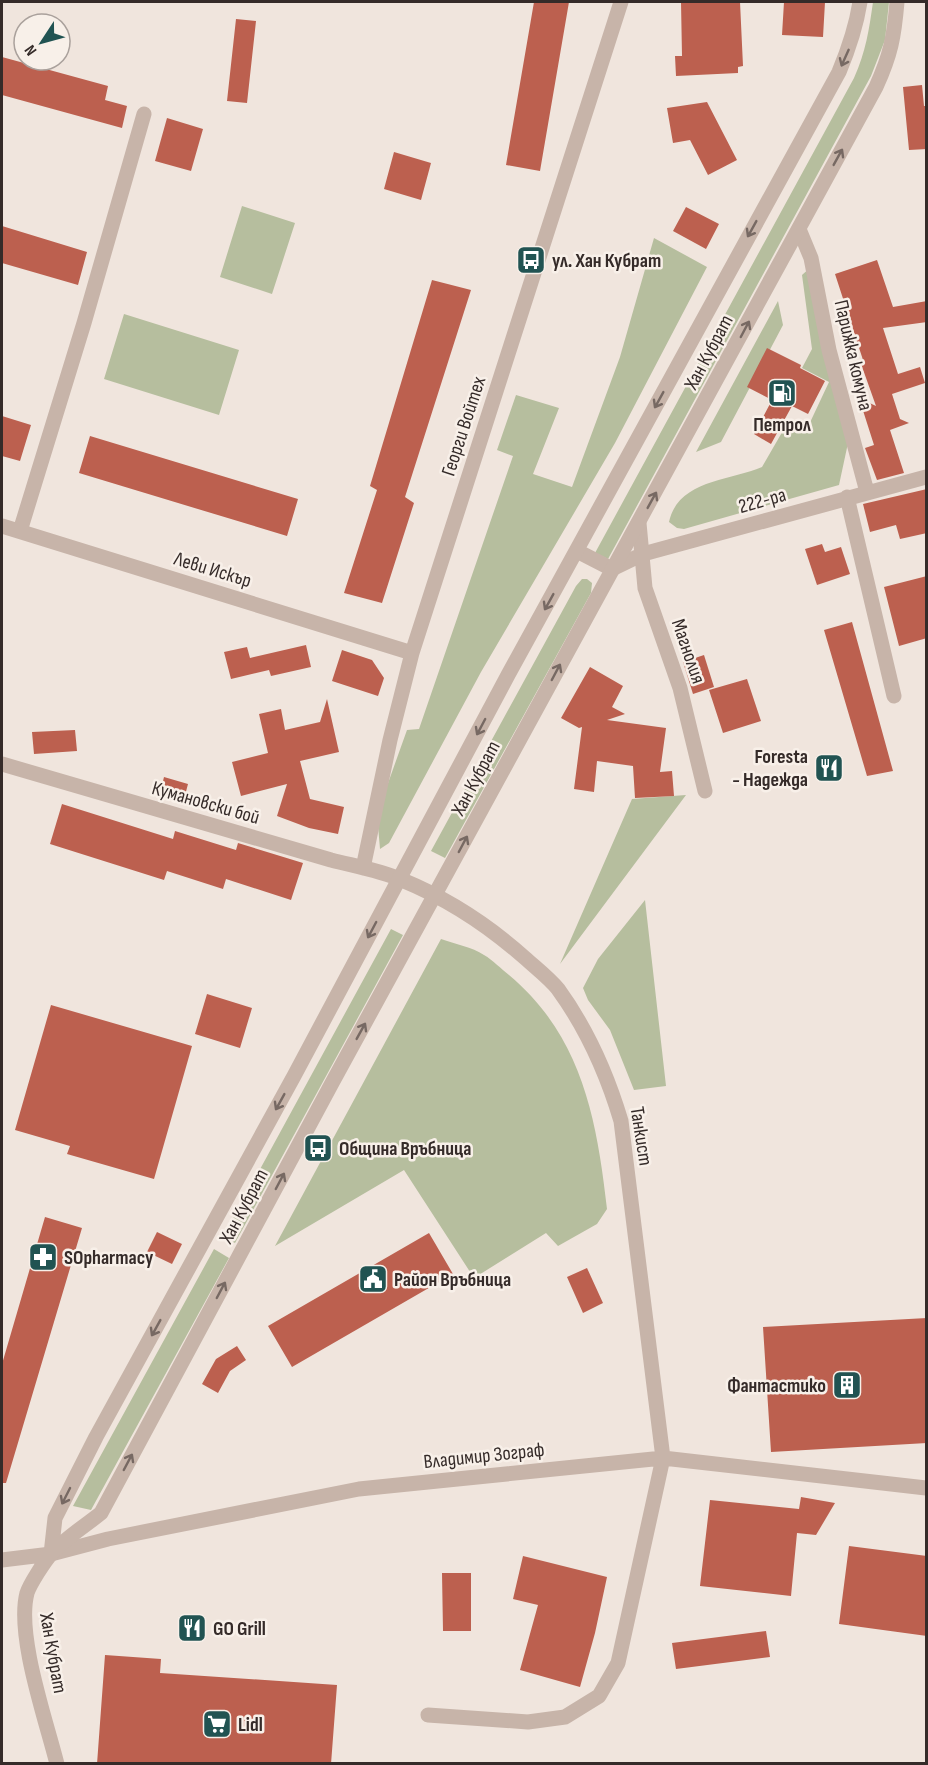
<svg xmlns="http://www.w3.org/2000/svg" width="928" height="1765" viewBox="0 0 928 1765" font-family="'Sofia Sans Condensed',sans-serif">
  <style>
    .green { fill: #b6be9e }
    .building { fill: #bc604f }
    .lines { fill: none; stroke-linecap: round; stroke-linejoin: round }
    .minor { stroke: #c7b4a9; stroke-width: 15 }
    .tertiary { stroke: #c7b4a9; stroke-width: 15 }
    .oneway { stroke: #776963 }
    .labels { text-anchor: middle; stroke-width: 5; stroke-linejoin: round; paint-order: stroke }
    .poi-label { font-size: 20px; font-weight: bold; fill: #352b29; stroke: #f8f0e9; text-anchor: start }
    .street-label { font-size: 20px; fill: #352b29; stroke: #f8f0e9 }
  </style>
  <rect width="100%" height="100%" fill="#f0e5dd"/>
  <path class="green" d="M873 2H889L885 40 871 76 608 559 595 553 854 78C866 51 869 30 873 2Z
    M242 206 295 223 272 294 220 277Z
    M654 238 707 267 615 443 481 672 389 843 380 849 377 814 407 730 419 729 513 456 497 450 516 395 559 408 533 474 572 487 620 357Z
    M811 267 848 443 839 485 684 529 677 528 669 522C678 480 729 481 762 467L788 422 806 431 829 382 802 368 812 349 802 275Z
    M778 301 783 325 721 442 696 452Z
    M124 314 239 350 219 415 104 379Z
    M582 579H587L592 583 591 593 445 858 431 851 576 586Z
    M686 795 560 964 632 799Z
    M645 900 666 1086 634 1090 610 1030 588 1000 583 988 598 959Z
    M391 929 403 935 235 1243 223 1237Z
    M441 939C455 944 472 947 484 955 493 960 501 969 509 975 582 1036 597 1120 607 1209L597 1224 558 1246 546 1233 474 1278 404 1170 275 1246Z
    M214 1249 229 1258 91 1510 73 1506Z"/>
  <path class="building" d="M534 2H569L540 171 506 165Z
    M681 2H740L743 66 738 67V73L676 76 675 56H682Z
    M784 2H825L823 37 782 35Z
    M236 19 256 21 247 103 227 101Z
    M2 57 108 86 105 100 127 106 122 128 2 95Z
    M922 85 924 106H927V149L909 150 903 87Z
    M707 102 737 160 708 175 690 140 673 143 667 108Z
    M167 118 203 129 191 171 155 161Z
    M394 152 431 163 421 200 384 189Z
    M686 207 719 224 706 249 673 231Z
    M2 226 87 252 78 285 2 263Z
    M877 260 893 307 927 301V322L883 328 898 374 920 367 925 383 892 394 900 419 909 423 890 430 904 473 877 480 865 448 874 445 859 398 876 406 860 361 863 360 835 274Z
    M432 280 471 290 405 497 414 503 382 603 344 593 377 490 370 486Z
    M767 348 801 365 800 368 825 381 808 414 792 406 771 444 754 434 772 400 747 387Z
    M2 416 31 425 20 461 2 456Z
    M90 436 298 499 287 536 79 473Z
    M927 489V533L900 539 896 525 870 532 863 504Z
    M822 544 825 552 841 547 850 574 817 585 805 549Z
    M927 576V638L899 646 884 587Z
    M852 622 893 771 867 776 824 630Z
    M306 645 311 667 271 676 269 670 231 679 224 652 247 647 250 658Z
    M342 650 372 660 384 678 378 696 332 681Z
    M704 655 714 687 693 694 683 662Z
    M590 667 623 686 612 707 625 714 607 720 666 728 660 772 672 771 674 796 635 798 633 766 597 761 594 792 574 789 582 727 579 728 561 718Z
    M747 679 761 721 723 733 709 690Z
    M327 699 339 752 300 761 310 799 344 807 338 834 309 828 277 816 287 784 241 796 232 762 268 753 259 714 281 709 285 730 320 722Z
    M75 730 77 751 34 754 32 732Z
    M164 777 188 784 183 803 159 797Z
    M62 804 173 839 175 831 236 850 238 843 303 863 291 900 226 879 223 889 167 871 164 880 50 844Z
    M207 994 252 1008 240 1048 195 1034Z
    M51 1005 192 1046 154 1179 67 1154 70 1146 15 1130Z
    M45 1217 82 1228 6 1483H2V1364Z
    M157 1232 182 1244 172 1264 147 1252Z
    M429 1233 453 1274 292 1367 268 1326Z
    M587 1268 603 1303 583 1313 567 1277Z
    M927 1318V1443L771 1452 763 1327Z
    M237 1346 246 1360 230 1371 218 1393 202 1384 216 1359Z
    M801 1497 835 1503 816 1535 797 1533 791 1596 700 1586 710 1500 799 1509Z
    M849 1546 927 1556V1636L839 1624Z
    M523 1556 607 1577 595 1633 580 1687 520 1670 538 1605 513 1599Z
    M442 1573H471V1631H443Z
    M766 1631 770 1657 676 1669 672 1643Z
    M105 1655 161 1659 160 1673 337 1685 331 1764H97Z"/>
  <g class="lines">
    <path class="minor" d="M799 229 811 258 829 350 867 492
      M847 497 894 696
      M639 523 645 588 680 688 705 791
      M2 526 412 653
      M20 531 84 323 144 114
      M577 551 612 569 643 554 926 477
      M2 764 331 860C354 866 379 870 402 880 446 898 489 926 525 958 536 968 549 978 558 989 587 1029 607 1074 621 1121L663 1458 618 1663 599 1696 565 1717 528 1722 428 1715
      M363 868 390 740 412 653 621 2
      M51 1554 108 1539 359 1489 663 1458 926 1488"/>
    <path class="tertiary" d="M51 1554 55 1518 96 1437 294 1076 508 675 839 72C849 48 856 27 860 2
      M2 1560 51 1554
      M57 1764C46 1720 16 1635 27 1593 30 1584 44 1562 51 1554 64 1539 85 1526 101 1513L332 1083 876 87C891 54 894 37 897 2"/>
  </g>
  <defs><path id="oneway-shaft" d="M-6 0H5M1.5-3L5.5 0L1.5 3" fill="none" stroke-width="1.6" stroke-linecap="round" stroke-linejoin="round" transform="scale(1.5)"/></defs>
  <g class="oneway">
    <use href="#oneway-shaft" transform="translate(845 58) rotate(114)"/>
    <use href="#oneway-shaft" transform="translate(838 157) rotate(-61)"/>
    <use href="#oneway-shaft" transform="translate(752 229) rotate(119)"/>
    <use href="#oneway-shaft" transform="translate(745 329) rotate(-62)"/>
    <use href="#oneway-shaft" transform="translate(659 400) rotate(119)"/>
    <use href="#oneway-shaft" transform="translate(652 500) rotate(-61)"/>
    <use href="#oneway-shaft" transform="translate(549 602) rotate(119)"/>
    <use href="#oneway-shaft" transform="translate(556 672) rotate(-62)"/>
    <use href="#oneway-shaft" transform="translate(481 727) rotate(118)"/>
    <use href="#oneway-shaft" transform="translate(463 844) rotate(-62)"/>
    <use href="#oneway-shaft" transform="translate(372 930) rotate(118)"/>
    <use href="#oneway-shaft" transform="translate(361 1031) rotate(-61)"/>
    <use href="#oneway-shaft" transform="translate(280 1102) rotate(119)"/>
    <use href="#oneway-shaft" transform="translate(280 1181) rotate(-62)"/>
    <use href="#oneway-shaft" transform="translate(221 1290) rotate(-62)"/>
    <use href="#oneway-shaft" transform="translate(156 1328) rotate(119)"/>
    <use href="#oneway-shaft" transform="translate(128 1462) rotate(-62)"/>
    <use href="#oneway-shaft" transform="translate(66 1496) rotate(117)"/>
  </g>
  <defs>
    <g id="bus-square" transform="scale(1.5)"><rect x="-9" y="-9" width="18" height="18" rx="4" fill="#215352" stroke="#f8f0e9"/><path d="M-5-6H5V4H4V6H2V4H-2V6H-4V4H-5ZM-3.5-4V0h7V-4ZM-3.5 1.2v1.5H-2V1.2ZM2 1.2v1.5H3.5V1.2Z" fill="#fff"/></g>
    <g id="fuel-square" transform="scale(1.5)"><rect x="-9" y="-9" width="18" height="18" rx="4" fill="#215352" stroke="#f8f0e9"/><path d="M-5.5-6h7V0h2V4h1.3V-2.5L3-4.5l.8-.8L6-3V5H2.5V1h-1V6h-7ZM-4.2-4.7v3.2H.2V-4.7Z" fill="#fff"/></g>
    <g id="restaurant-square" transform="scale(1.5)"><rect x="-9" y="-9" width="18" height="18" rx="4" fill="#215352" stroke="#f8f0e9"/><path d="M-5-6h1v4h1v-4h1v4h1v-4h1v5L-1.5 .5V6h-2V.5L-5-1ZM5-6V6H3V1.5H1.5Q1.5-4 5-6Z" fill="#fff"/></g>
    <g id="pharmacy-square" transform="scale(1.5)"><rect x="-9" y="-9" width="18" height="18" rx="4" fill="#215352" stroke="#f8f0e9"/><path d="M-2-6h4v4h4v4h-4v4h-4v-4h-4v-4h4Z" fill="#fff"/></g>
    <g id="civic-square" transform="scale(1.5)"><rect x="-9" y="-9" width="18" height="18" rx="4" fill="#215352" stroke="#f8f0e9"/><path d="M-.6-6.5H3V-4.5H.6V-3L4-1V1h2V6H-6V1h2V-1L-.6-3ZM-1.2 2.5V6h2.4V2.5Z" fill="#fff"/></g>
    <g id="building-square" transform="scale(1.5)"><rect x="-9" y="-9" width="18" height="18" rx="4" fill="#215352" stroke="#f8f0e9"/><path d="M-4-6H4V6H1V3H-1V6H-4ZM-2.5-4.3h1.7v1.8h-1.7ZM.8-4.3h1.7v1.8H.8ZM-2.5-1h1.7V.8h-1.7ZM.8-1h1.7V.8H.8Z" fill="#fff"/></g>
    <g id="supermarket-square" transform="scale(1.5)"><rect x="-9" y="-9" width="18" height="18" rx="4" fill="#215352" stroke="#f8f0e9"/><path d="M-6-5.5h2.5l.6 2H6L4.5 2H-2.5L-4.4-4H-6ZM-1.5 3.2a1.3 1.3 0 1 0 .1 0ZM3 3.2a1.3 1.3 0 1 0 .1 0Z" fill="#fff"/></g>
  </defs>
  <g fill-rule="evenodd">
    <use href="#bus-square" x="531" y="260"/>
    <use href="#fuel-square" x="782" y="393"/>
    <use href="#restaurant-square" x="829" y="768"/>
    <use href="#bus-square" x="318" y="1148"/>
    <use href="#pharmacy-square" x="43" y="1257"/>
    <use href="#civic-square" x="373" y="1279"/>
    <use href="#building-square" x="847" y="1385"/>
    <use href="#restaurant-square" x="192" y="1628"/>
    <use href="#supermarket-square" x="217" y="1724"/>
  </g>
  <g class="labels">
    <g class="poi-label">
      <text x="552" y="267">ул. Хан Кубрат</text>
      <text x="782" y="431" text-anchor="middle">Петрол</text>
      <text x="808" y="763" text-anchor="end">Foresta<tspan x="808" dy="23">- Надежда</tspan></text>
      <text x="339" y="1155">Община Връбница</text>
      <text x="64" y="1264">SOpharmacy</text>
      <text x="394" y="1286">Район Връбница</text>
      <text x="826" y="1392" text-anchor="end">Фантастико</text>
      <text x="213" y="1635">GO Grill</text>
      <text x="238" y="1731">Lidl</text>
    </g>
    <g class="street-label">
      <text transform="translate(708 352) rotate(-62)" y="7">Хан Кубрат</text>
      <text transform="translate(854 355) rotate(77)" y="7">Парижка комуна</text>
      <text transform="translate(463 426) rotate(-72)" y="7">Георги Войтех</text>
      <text transform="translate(762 500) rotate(-16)" y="7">222-ра</text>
      <text transform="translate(213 569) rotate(17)" y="7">Леви Искър</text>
      <text transform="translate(689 651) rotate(71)" y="7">Магнолия</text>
      <text transform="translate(475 778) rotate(-62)" y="7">Хан Кубрат</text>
      <text transform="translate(206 802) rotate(16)" y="7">Кумановски бой</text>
      <text transform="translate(642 1136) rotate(81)" y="7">Танкист</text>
      <text transform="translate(243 1206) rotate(-62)" y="7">Хан Кубрат</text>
      <text transform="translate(484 1455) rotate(-6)" y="7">Владимир Зограф</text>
      <text transform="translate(54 1653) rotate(80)" y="7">Хан Кубрат</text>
    </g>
  </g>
  <rect width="928" height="1765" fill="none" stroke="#352b29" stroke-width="6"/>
  <g transform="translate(42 42) rotate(234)"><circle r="28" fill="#f8f0e9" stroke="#aaa19c" stroke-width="1.5"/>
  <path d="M0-4.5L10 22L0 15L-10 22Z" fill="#215352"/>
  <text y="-9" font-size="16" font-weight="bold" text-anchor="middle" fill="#352b29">N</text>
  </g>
</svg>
